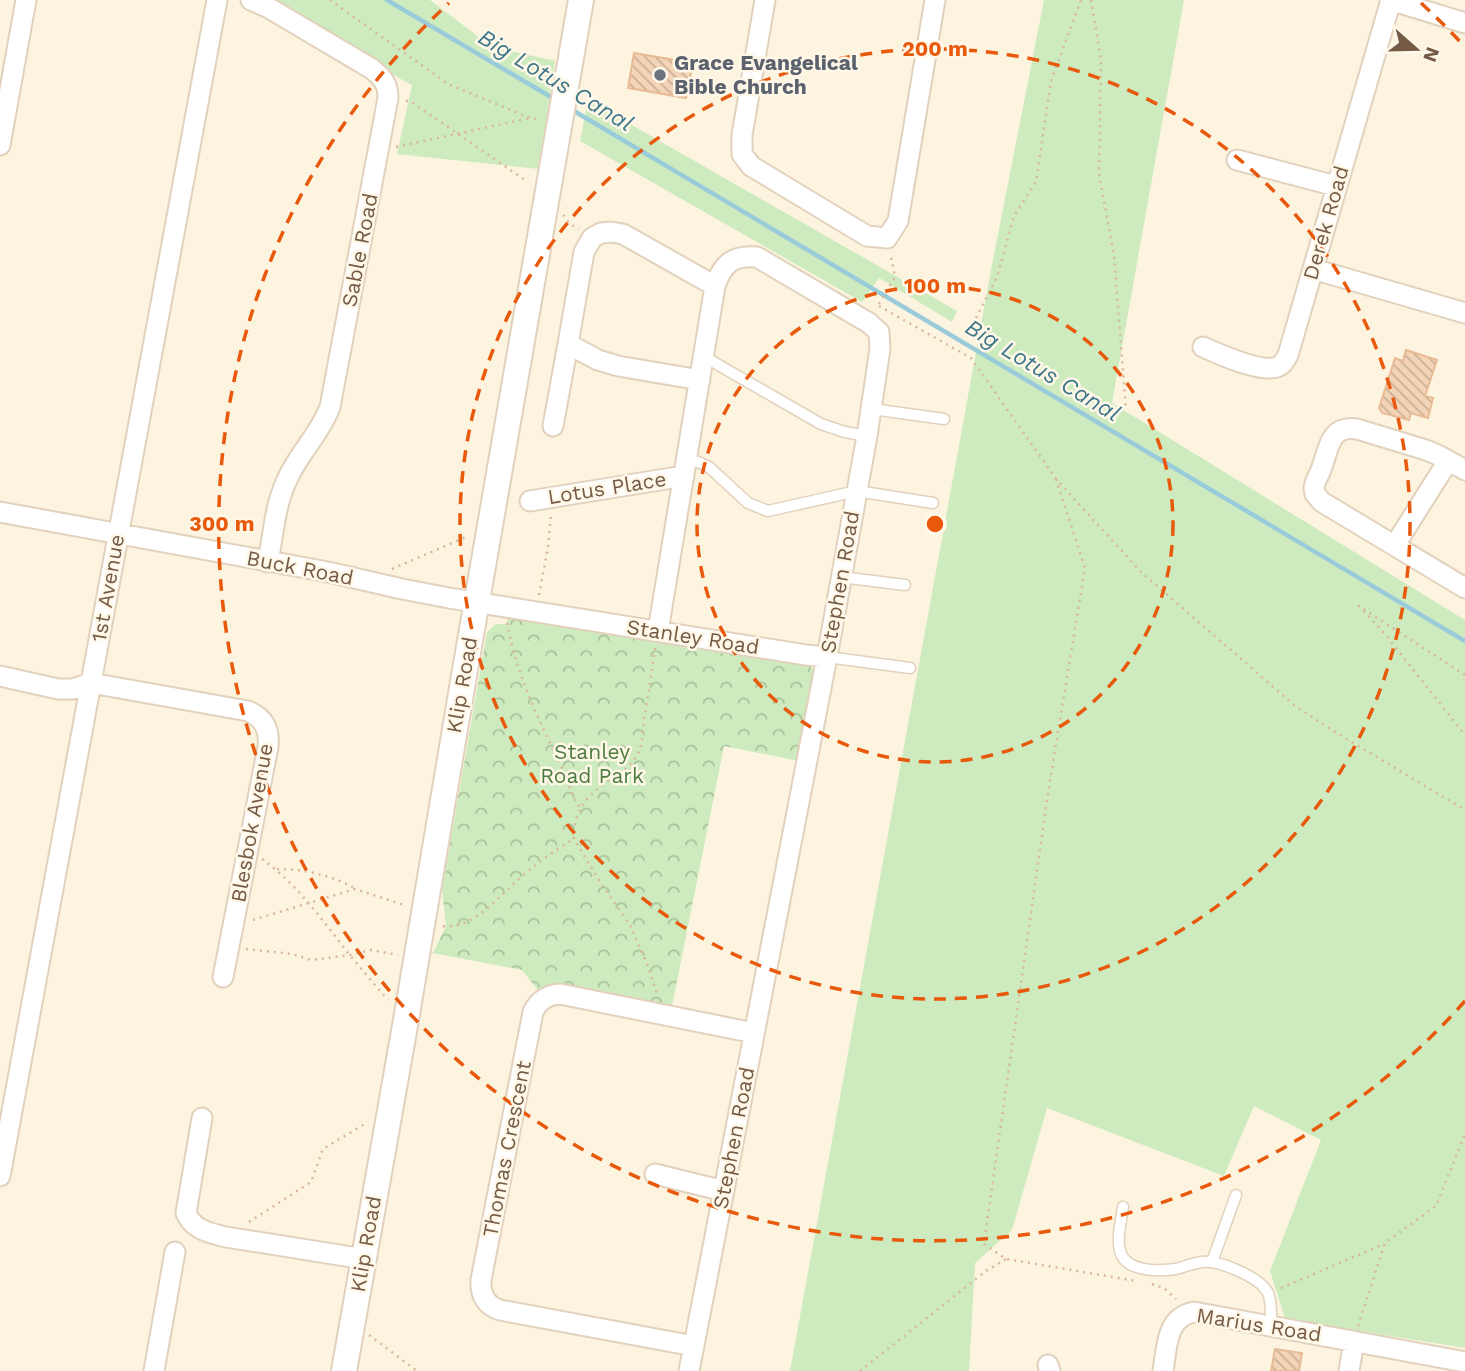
<svg xmlns="http://www.w3.org/2000/svg" width="1465" height="1371" viewBox="0 0 1465 1371" font-family="'Work Sans',sans-serif">
  <style>
    .grass { fill: #cdebbe }
    .park { fill: url(#park-crowns) }
    .lines { fill: none; stroke-linecap: round; stroke-linejoin: round }
    .stream { stroke: #9acbda; stroke-width: 4.5 }
    .building { fill: url(#building-back-hatch); stroke: #e8bb96; stroke-width: 2 }
    .service-casing { stroke: #e2d1bc; stroke-width: 13 }
    .minor-casing { stroke: #e2d1bc; stroke-width: 23 }
    .tertiary-casing { stroke: #e2d1bc; stroke-width: 28 }
    .path { stroke: #d9b79a; stroke-width: 2.5; stroke-dasharray: 2 5; stroke-linecap: butt }
    .service { stroke: #fff; stroke-width: 10 }
    .minor { stroke: #fff; stroke-width: 19 }
    .tertiary { stroke: #fff; stroke-width: 24 }
    .ring { fill: none; stroke: #e8590c; stroke-width: 3.5; stroke-dasharray: 12 9 }
    .worship-dot { fill: #6b7280; stroke: #fff8e8; stroke-width: 2.5 }
    .labels { text-anchor: middle; stroke-width: 5; stroke-linejoin: round; paint-order: stroke }
    .worship-label { font-size: 21px; font-weight: bold; fill: #5b616d; stroke: #fff8e8; text-anchor: start }
    .street-label { font-size: 21px; fill: #755b46; stroke: #fff8e8 }
    .park-label { font-size: 21px; fill: #4c7c3e; stroke: #fff8e8 }
    .water-label { font-size: 23px; font-style: italic; fill: #3f788b; stroke: #fff8e8 }
    .centre { fill: #e8590c; stroke: #fff8e8; stroke-width: 3.5 }
    .ring-label { font-size: 21px; text-anchor: middle; font-weight: bold; fill: #e8590c; stroke: #fff8e8; stroke-width: 5; stroke-linejoin: round; paint-order: stroke }
  </style>
  <defs>
    <pattern id="park-crowns" width="20" height="18" patternUnits="userSpaceOnUse" patternTransform="scale(1.75)"><rect width="20" height="18" fill="#cdebbe"/><path d="M2 6a3 3 0 1 1 6 0M12 15a3 3 0 1 1 6 0" fill="none" stroke="#abc19c"/></pattern>
    <pattern id="building-back-hatch" width="6" height="6" patternUnits="userSpaceOnUse" patternTransform="scale(1.75)"><rect width="6" height="6" fill="#f4d4b6"/><path d="M-1 5l2 2M0 0l6 6M5-1l2 2" fill="none" stroke="#caaf96"/></pattern>
  </defs>
  <rect width="100%" height="100%" fill="#fdf4e0"/>
  <path class="grass" d="M254 0H430L492 47 555 61 539 169 397 154 412 85Z
    M1044 0H1184L1112 403 1465 620V1348L1285 1319 1270 1271 1321 1140 1254 1106 1224 1176 1047 1108 1012 1230 975 1263 969 1371H790L991 270Z
    M588 100 957 311 952 322 879 278 862 302 580 141Z"/>
  <path class="park" d="M508 618 799 661C807 664 813 666 815 675L799 761 724 746 671 1011 540 993 522 970 433 953 446 926 442 890 487 632 496 624H506Z"/>
  <g class="lines">
    <path class="stream" d="M387 0 556 100
      M569 108 1465 641"/>
  </g>
  <path class="building" d="M634 53 693 63 686 98 628 88Z
    M1406 350 1437 360 1425 396 1433 398 1428 418 1411 413 1409 420 1382 413 1379 408 1395 358 1403 361Z
    M1275 1349 1302 1353 1299 1371H1271Z"/>
  <g class="lines">
    <g class="service-casing">
      <path id="service" d="M703 356 821 424 845 432 867 436
        M872 409 944 419
        M686 460 698 462 709 467 748 503 768 511 857 491 933 503
        M841 577 905 585
        M827 657 910 668
        M1123 1207C1121 1222 1114 1247 1124 1259 1135 1272 1161 1271 1176 1269 1184 1267 1193 1263 1202 1262 1219 1260 1260 1277 1268 1293 1272 1303 1271 1315 1271 1325
        M1212 1262 1236 1195"/>
    </g>
    <g class="minor-casing">
      <path id="minor" d="M251 0 269 8 372 69C383 78 388 84 388 98L330 407C320 434 297 455 286 482 275 506 273 536 268 562
        M765 0 742 135V154L751 166 867 236 887 238 898 221 935 0
        M1390 0 1465 23
        M0 145 26 0
        M1237 160 1336 186
        M1313 269 1465 313
        M1203 347C1219 354 1260 373 1277 367 1283 365 1285 360 1288 355L1391 0
        M700 380 618 366 598 360 568 344 584 252 592 238 601 233 611 232 623 234 715 286
        M553 426 568 344
        M1465 470 1438 455 1426 450 1357 429C1330 425 1329 447 1322 467 1320 474 1315 480 1314 488L1315 494 1322 502 1465 588
        M530 501 684 476
        M0 512 328 572 402 589 449 598 806 655 827 657
        M1395 545 1448 461
        M658 631 715 286C723 263 733 255 757 257L869 323 879 332 880 349 867 436 827 657 689 1371
        M0 676 58 689H73L91 683 248 711C264 718 270 730 268 747L223 977
        M202 1118 186 1213C193 1230 210 1233 226 1237L364 1259
        M655 1174 724 1191
        M0 1176 217 0
        M694 1346 500 1310C486 1306 480 1295 481 1280L533 1012C539 1000 547 995 560 994L754 1033
        M1048 1365 1050 1371
        M154 1371 175 1252
        M1163 1371C1167 1347 1166 1317 1194 1312L1465 1362
        M1349 1371 1354 1341"/>
    </g>
    <g class="tertiary-casing">
      <path id="tertiary" d="M344 1371 406 1020 465 670 581 0"/>
    </g>
    <path class="path" d="M330 0 448 84 530 118 541 120
      M1091 0 1101 60 1099 174 1114 255 1126 410
      M406 101H410L528 182
      M396 147 530 118
      M563 215 570 224 579 229
      M879 304 895 277 891 256
      M879 306 971 358 1056 479 1141 572 1294 705 1330 729 1465 810
      M976 318 997 277 1014 216 1036 182 1051 81 1081 0
      M1056 479 1085 568 1049 786 984 1244 1006 1259 1136 1281
      M392 569 466 537
      M539 595 548 547 551 515
      M507 623C516 673 538 718 560 764 567 779 571 794 580 808
      M655 648C652 672 648 695 644 719 643 729 643 742 639 751 632 768 617 774 604 784 584 798 573 815 574 839L602 885 630 925 648 966 658 997
      M1465 675 1359 606 1384 633 1465 735
      M262 859C298 885 322 920 349 954 362 970 375 985 388 1000
      M277 869C302 869 332 875 354 888
      M253 920 355 889 404 905
      M443 926C473 930 500 895 520 878 537 863 555 850 574 839
      M246 949 292 954 311 960 350 955 371 950 398 955
      M249 1222 311 1182 323 1149 368 1122
      M1152 1284 1164 1288 1176 1299
      M1281 1288 1384 1244
      M1358 1326 1385 1243 1436 1206 1465 1134
      M369 1335 417 1371
      M860 1371 986 1271 1006 1259"/>
    <use href="#service" class="service"/>
    <use href="#minor" class="minor"/>
    <use href="#tertiary" class="tertiary"/>
  </g>
  <g class="ring">
    <circle cx="935" cy="524" r="238"/>
    <circle cx="935" cy="524" r="475"/>
    <path d="M1465 1001A713 713 0 1 1 449 3M1421 3A713 713 0 0 1 1465 47"/>
  </g>
  <circle class="worship-dot" cx="660" cy="75" r="7"/>
  <g class="labels">
    <g class="worship-label">
      <text x="674" y="70">Grace Evangelical<tspan x="674" dy="24">Bible Church</tspan></text>
    </g>
    <g class="street-label">
      <text transform="translate(1326 223) rotate(-74)" y="7">Derek Road</text>
      <text transform="translate(360 250) rotate(-79)" y="7">Sable Road</text>
      <text transform="translate(607 488) rotate(-9)" y="7">Lotus Place</text>
      <text transform="translate(300 568) rotate(11)" y="7">Buck Road</text>
      <text transform="translate(840 582) rotate(-80)" y="7">Stephen Road</text>
      <text transform="translate(108 588) rotate(-80)" y="7">1st Avenue</text>
      <text transform="translate(693 637) rotate(9)" y="7">Stanley Road</text>
      <text transform="translate(462 685) rotate(-80)" y="7">Klip Road</text>
      <text transform="translate(252 823) rotate(-80)" y="7">Blesbok Avenue</text>
      <text transform="translate(734 1138) rotate(-79)" y="7">Stephen Road</text>
      <text transform="translate(507 1149) rotate(-79)" y="7">Thomas Crescent</text>
      <text transform="translate(366 1244) rotate(-80)" y="7">Klip Road</text>
      <text transform="translate(1259 1325) rotate(9)" y="7">Marius Road</text>
    </g>
    <g class="park-label">
      <text x="592" y="759">Stanley<tspan x="592" dy="24">Road Park</tspan></text>
    </g>
    <g class="water-label">
      <text transform="translate(556 80) rotate(31)" y="8">Big Lotus Canal</text>
      <text transform="translate(1043 370) rotate(31)" y="8">Big Lotus Canal</text>
    </g>
  </g>
  <circle cx="935" cy="524" r="10" class="centre"/>
  <g class="ring-label">
    <text x="935" y="56">200 m</text>
    <text x="935" y="293">100 m</text>
    <text x="222" y="531">300 m</text>
  </g>
  <g transform="translate(1416 49) rotate(110)" stroke="#fff8e8" stroke-width="5" paint-order="stroke">
  <path d="M0-5L12 26L0 18L-12 26Z" fill="#755b46"/>
  <text y="-10" font-size="19" font-weight="bold" text-anchor="middle" fill="#755b46">N</text>
  </g>
</svg>
